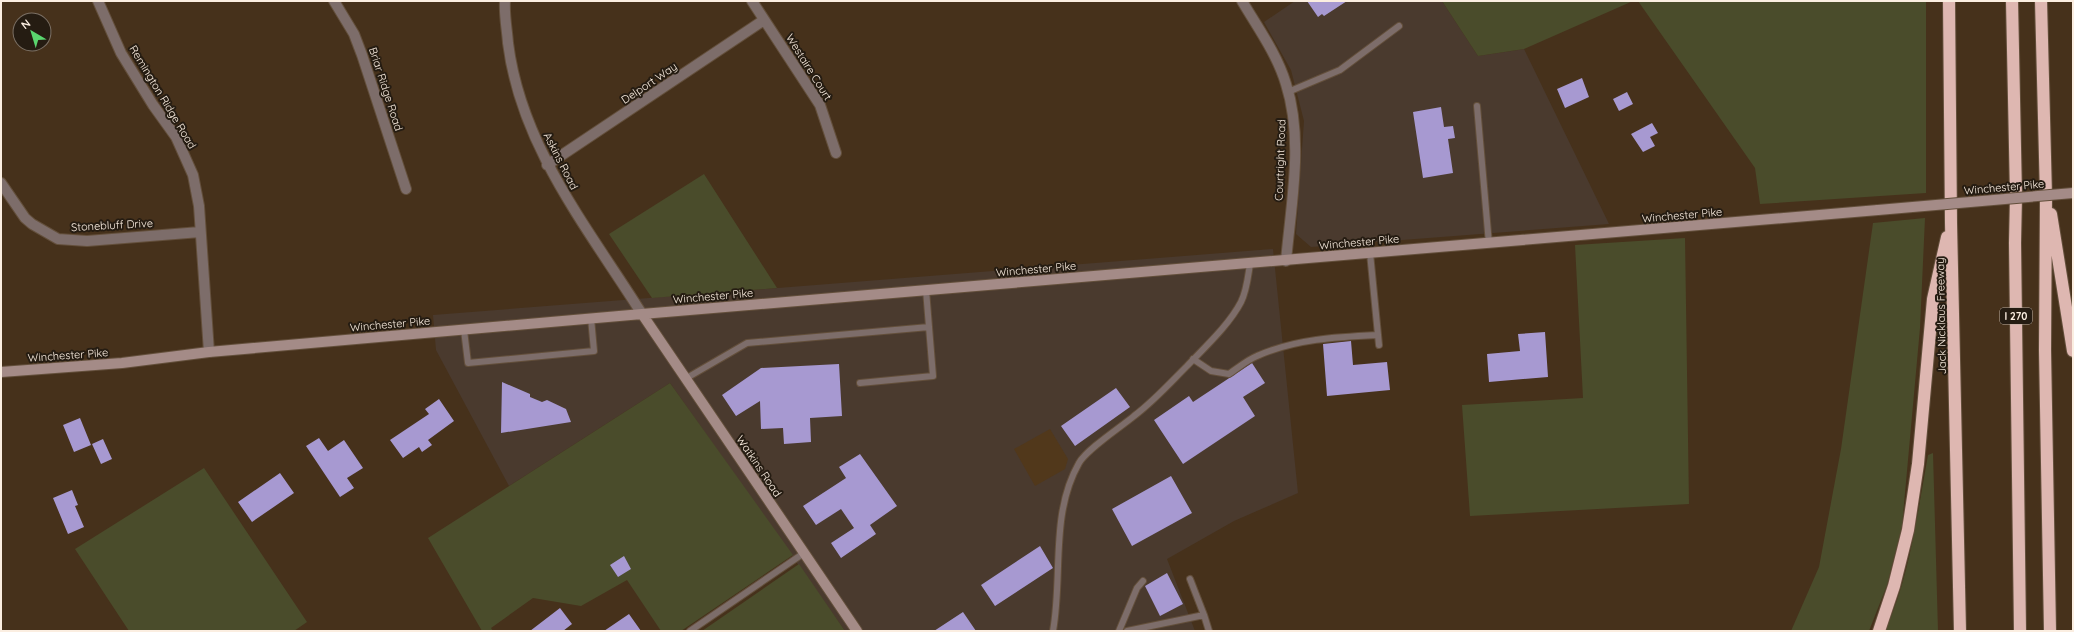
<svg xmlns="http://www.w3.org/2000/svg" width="2074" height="632" viewBox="0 0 2074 632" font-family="Quicksand,sans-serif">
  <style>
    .commercial { fill: #4a3a2e }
    .built { fill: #51381b }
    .green { fill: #4a4c2b }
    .building { fill: #a799d1 }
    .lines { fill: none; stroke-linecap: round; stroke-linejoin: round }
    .lane-casing { stroke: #634f3b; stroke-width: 8 }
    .street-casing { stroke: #634f3b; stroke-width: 12 }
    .secondary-casing { stroke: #634f3b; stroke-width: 12 }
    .highway-casing { stroke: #634f3b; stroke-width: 14 }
    .lane { stroke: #7d6d6a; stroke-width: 6 }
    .street { stroke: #7d6d6a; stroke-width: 10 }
    .secondary { stroke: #a48b87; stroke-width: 10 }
    .highway { stroke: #deb7b1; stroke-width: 12 }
    .secondary-bridge-casing { stroke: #634f3b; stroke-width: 12; stroke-linecap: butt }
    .secondary-bridge { stroke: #a48b87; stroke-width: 10 }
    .labels { text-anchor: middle; stroke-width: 4; stroke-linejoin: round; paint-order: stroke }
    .shield { fill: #251c12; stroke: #bbafa3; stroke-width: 1 }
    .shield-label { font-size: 10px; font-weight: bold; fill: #fbeee1 }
    .street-label { font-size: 11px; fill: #fbeee1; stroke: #251c12 }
  </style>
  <rect width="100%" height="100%" fill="#46311b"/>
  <path class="commercial" d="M1295 1H1442L1478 56 1524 49 1609 224 1311 247 1296 234 1304 121 1291 70 1264 22Z
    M1273 249 1298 493 1234 521 1167 559 1195 631H845L670 383 509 486 436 350 433 315Z"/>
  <path class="built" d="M1050 429 1068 459 1065 469 1035 486 1014 449Z"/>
  <path class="green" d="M1442 1H1633L1524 49 1478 56Z
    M1638 1H1926V193L1760 204 1755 168Z
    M704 174 777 288 652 298 609 234Z
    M1925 218 1920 328 1902 526 1887 585 1869 631H1791L1819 567 1841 449 1873 223Z
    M1685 238 1689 504 1470 516 1462 405 1583 398 1575 245Z
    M670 383 793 555 681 631H661L627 580 581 606 533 598 491 628 493 631H482L428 538Z
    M1933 453 1938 631H1885C1910 576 1917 515 1928 455Z
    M204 468 307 622 294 631H129L75 549Z
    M799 564 845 631H702Z"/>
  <path class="building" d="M1307 1H1347L1324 16 1322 14 1318 17Z
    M1582 78 1589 97 1565 108 1557 89Z
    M1627 92 1633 104 1619 111 1613 99Z
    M1441 107 1444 127 1453 126 1455 138 1448 139 1453 173 1423 178 1413 112Z
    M1652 123 1658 133 1650 137 1655 146 1643 152 1631 134Z
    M1545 332 1548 377 1489 382 1487 354 1520 351 1518 334Z
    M1351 341 1353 365 1387 362 1390 390 1327 396 1323 344Z
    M1252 363 1265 383 1243 397 1255 416 1183 464 1154 420 1189 396 1193 402Z
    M839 364 842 416 810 418 811 442 784 444 783 428 761 429 760 401 736 416 722 395 761 368Z
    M502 382 530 394V397L542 402 547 400 566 409 571 422 501 433Z
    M1116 388 1130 407 1075 446 1061 426Z
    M439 399 454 421 428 440 432 445 422 452 419 447 403 458 390 440 429 414 425 409Z
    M80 418 91 445 74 452 63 425Z
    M319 438 328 451 344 440 363 468 347 478 354 488 340 497 306 446Z
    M103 439 112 459 101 464 92 444Z
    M860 454 897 506 870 525 876 534 841 558 831 543 854 528 841 509 816 525 803 506 846 478 839 467Z
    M280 473 294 493 252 522 238 502Z
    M1171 476 1192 513 1132 546 1112 509Z
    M72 490 78 505 75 506 84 527 68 534 53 498Z
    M1040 546 1053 568 995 606 981 585Z
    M624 556 631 569 618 577 610 565Z
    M1167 573 1183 604 1160 616 1145 586Z
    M560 608 572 624 563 631H530Z
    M963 612 976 631H934Z
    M629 614 641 631H604Z"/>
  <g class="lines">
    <g class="lane-casing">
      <path id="lane" d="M1288 92 1340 70 1399 26
        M1477 106 1489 244
        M1370 253 1379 345
        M464 330 468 363 594 351 591 318
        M1193 359 1211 371 1229 374C1238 368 1247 360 1257 356 1295 339 1337 337 1378 335
        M685 379 747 343 929 327
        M860 383 933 376 926 290
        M1204 615 1209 631
        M690 631 804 553
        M1053 631C1063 575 1050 514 1079 463 1087 449 1121 427 1134 416 1154 401 1170 383 1187 366 1205 347 1229 325 1241 302 1247 290 1248 276 1250 264
        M1119 631 1137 588 1143 581
        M1127 631 1204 615 1190 579"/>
    </g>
    <g class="street-casing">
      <path id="street" d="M98 1 121 53 153 105 176 137 193 175 199 206 209 352
        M334 1 354 34 362 55 406 189
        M505 1C504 15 507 29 508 43 521 147 588 228 642 314
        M752 1 820 105 836 153
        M1242 1C1258 28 1277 54 1286 84 1304 140 1291 204 1286 261
        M547 165 764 20
        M1 183 25 218 32 224 58 239 87 241 200 232"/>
    </g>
    <g class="secondary-casing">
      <path id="secondary" d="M642 314 857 631
        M1 372 122 363 209 352 642 314 1878 210"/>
    </g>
    <g class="highway-casing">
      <path id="highway" d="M1949 1 1951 223 1960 631
        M2012 1 2016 196 2015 243 2020 631
        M2041 1 2046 196 2045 350 2050 631
        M2051 214 2073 351
        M1879 631 1894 586 1908 530 1918 464 1933 299 1947 237"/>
    </g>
    <use href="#lane" class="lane"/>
    <use href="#street" class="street"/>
    <use href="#secondary" class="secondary"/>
    <use href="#highway" class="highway"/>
    <g class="secondary-bridge-casing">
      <path id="secondary-bridge" d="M1878 210 2073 193"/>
    </g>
    <use href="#secondary-bridge" class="secondary-bridge"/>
  </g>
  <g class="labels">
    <rect class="shield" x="2000" y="308" width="32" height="16" rx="3"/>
    <g class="shield-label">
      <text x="2016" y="320">I 270</text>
    </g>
    <g class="street-label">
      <text transform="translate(809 67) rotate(58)" y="4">Westaire Court</text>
      <text transform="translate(649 83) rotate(-34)" y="4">Delport Way</text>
      <text transform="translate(386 89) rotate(72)" y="4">Briar Ridge Road</text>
      <text transform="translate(163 97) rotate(59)" y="4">Remington Ridge Road</text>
      <text transform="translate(1280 160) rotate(-88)" y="4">Courtright Road</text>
      <text transform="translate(561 161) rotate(63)" y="4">Askins Road</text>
      <text transform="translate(2004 187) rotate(-5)" y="4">Winchester Pike</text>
      <text transform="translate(1682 215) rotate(-5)" y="4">Winchester Pike</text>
      <text transform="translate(112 225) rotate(-3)" y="4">Stonebluff Drive</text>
      <text transform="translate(1359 242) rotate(-5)" y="4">Winchester Pike</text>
      <text transform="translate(1036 269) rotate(-5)" y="4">Winchester Pike</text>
      <text transform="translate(713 296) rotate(-5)" y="4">Winchester Pike</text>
      <text transform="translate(1941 316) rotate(-91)" y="4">Jack Nicklaus Freeway</text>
      <text transform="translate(390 324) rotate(-5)" y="4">Winchester Pike</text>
      <text transform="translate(68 355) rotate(-4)" y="4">Winchester Pike</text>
      <text transform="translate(759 466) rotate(56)" y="4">Watkins Road</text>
    </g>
  </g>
  <rect width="2074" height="632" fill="none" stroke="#fbeee1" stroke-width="4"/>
  <g transform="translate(32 32) rotate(322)"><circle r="19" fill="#251c12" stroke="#7b7065"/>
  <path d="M0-3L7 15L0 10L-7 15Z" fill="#5ad56e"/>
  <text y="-6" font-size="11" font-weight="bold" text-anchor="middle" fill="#fbeee1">N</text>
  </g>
</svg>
